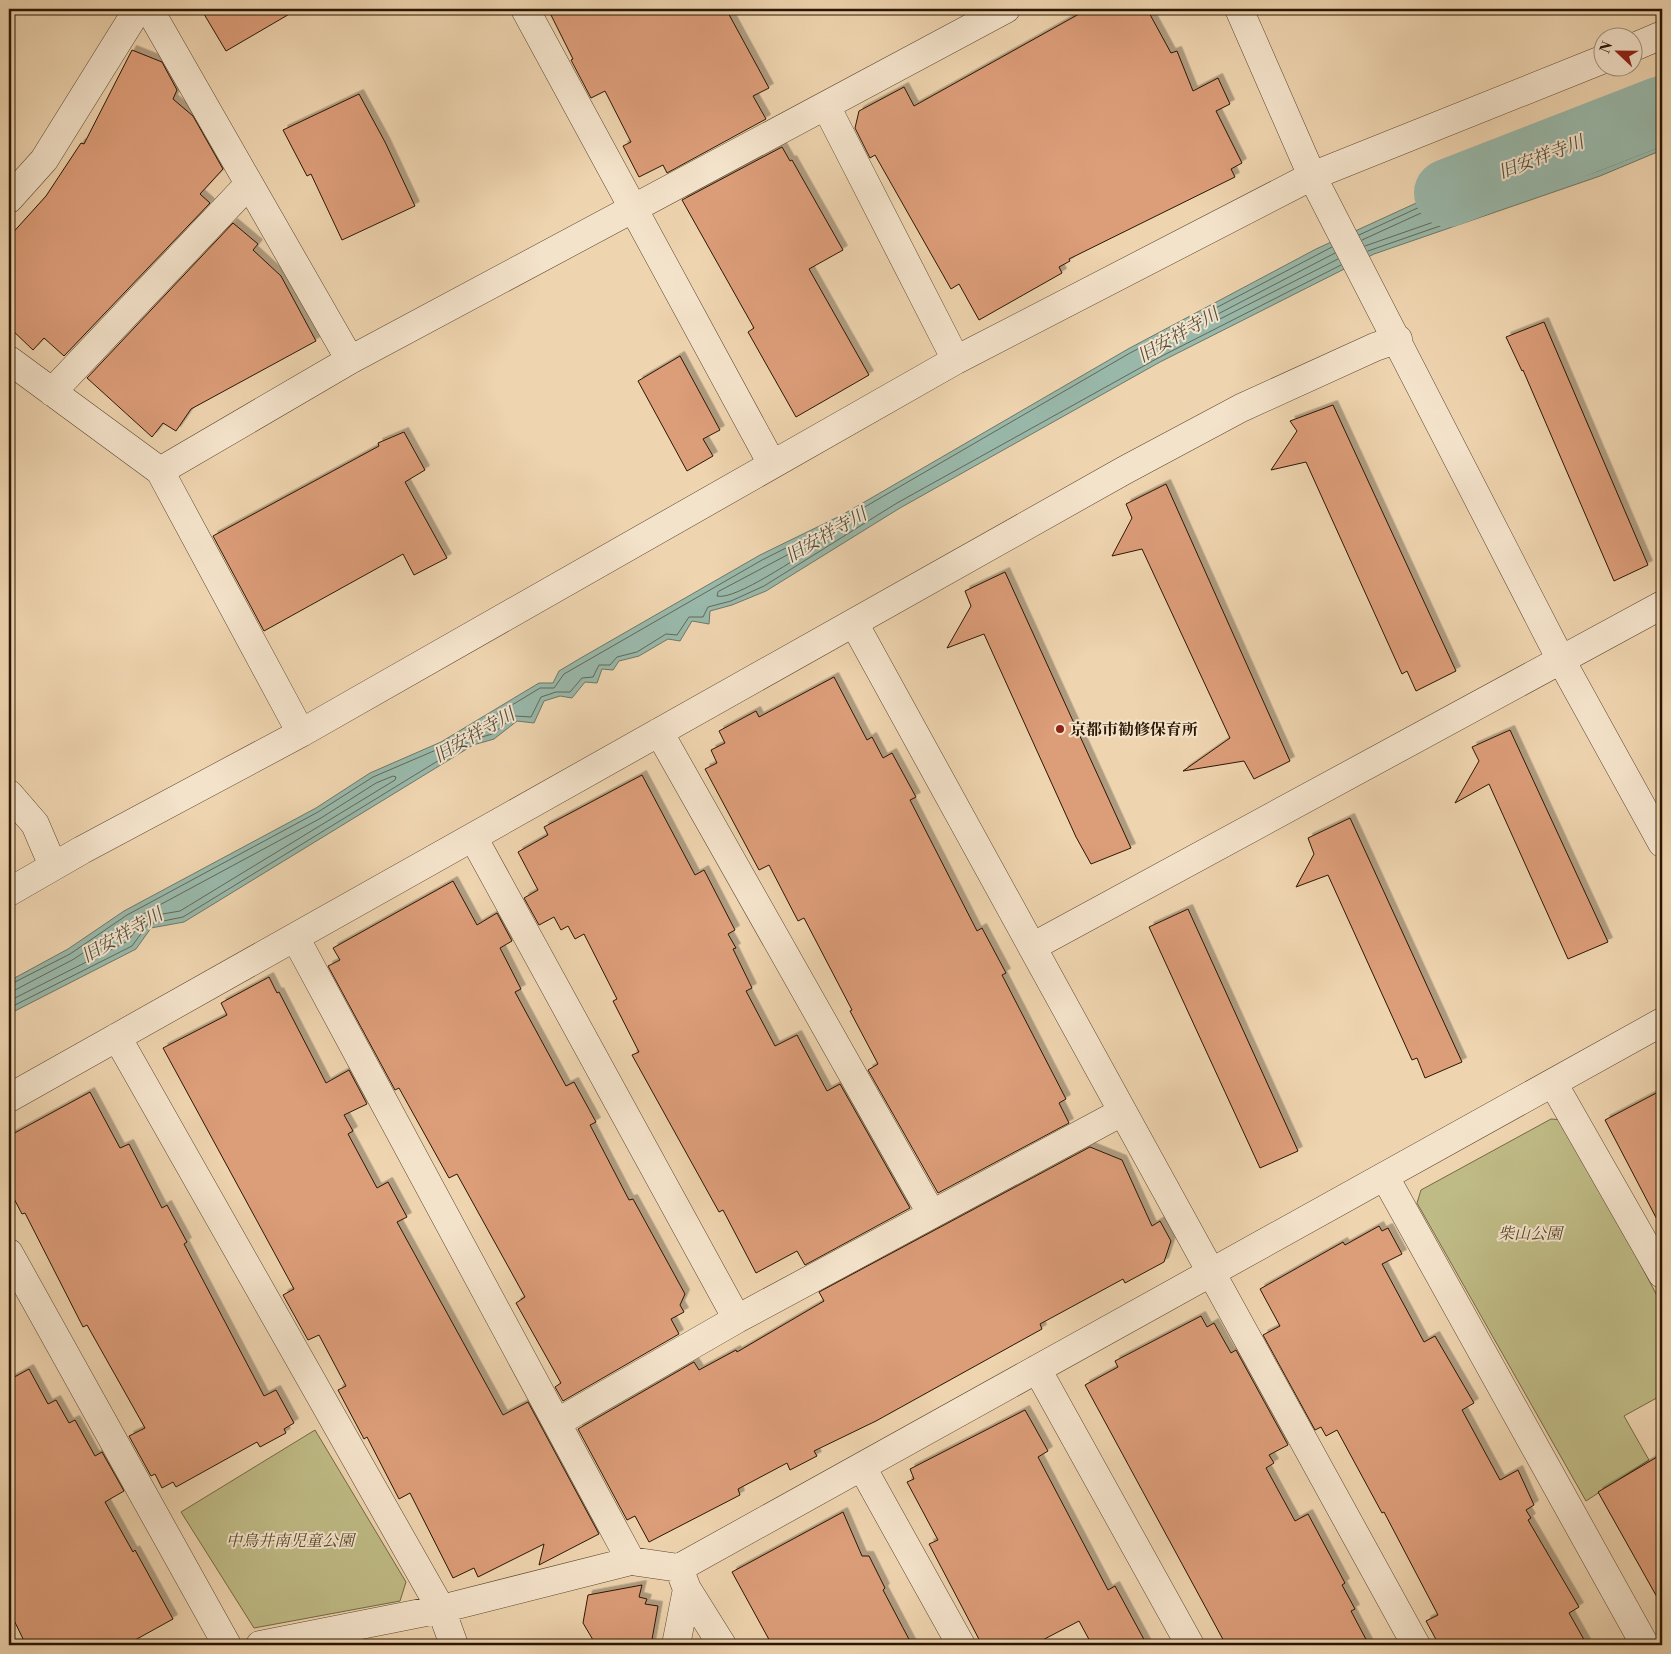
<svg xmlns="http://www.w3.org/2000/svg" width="1671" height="1654" viewBox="0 0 1671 1654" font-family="'Libre Bodoni','Noto Serif JP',serif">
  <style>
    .green { fill: #bfbb86; stroke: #756944 }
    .water { fill: #99b8aa; stroke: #6d7867 }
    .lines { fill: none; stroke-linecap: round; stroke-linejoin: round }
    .shore { stroke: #626856; stroke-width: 1 }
    .river { stroke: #99b8aa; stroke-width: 68 }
    .building { fill: #dc9d79; stroke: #2b1703; filter: url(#shadow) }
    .minor-casing { stroke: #5c462e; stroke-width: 29 }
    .minor { stroke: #f4e3cb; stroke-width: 28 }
    .poi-dot { fill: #8f2418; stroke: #f4e3cb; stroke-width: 2 }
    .labels { text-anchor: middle; stroke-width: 4; stroke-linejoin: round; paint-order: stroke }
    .poi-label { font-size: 16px; font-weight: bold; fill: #2b1703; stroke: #f4e3cb; text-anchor: start }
    .park-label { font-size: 16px; font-style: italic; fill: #57482a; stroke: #f4e3cb }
    .water-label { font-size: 18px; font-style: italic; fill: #524f3d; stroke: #f4e3cb }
  </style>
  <defs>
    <filter id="shadow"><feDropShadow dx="4.5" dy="-4.5" stdDeviation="0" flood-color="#0004"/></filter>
  </defs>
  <rect width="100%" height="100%" fill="#eed4af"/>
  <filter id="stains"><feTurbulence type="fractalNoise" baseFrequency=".004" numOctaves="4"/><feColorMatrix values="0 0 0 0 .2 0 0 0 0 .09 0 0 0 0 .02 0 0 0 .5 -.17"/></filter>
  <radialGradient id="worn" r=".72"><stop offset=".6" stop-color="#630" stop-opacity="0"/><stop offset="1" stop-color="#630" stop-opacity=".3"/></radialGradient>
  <path class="green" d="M1551 1119 1564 1120 1662 1305V1395L1624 1416 1649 1460 1586 1501 1417 1203 1421 1190Z
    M315 1430 406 1582 400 1601 254 1628 181 1512Z"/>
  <path class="water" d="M1662 117V150L1600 176 1374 254 1160 362 900 508 766 591 732 605 710 611 709 624 692 621 680 641 668 639 639 656 619 661 613 670 602 669 597 683 585 682 572 698 560 696 544 701 534 723 517 721 494 739 473 745 457 755 184 922 151 928 136 949 9 1014V981L68 949 124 911 316 808 370 773 441 742 539 683H553L559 671 579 659 760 555 842 515 1128 349 1316 249 1499 165 1596 150Z"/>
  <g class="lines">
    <path class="shore" d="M1662 129 1626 148 1624 151 1627 152 1662 140
      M1359 235 1500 170 1598 155 1662 122
      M1362 240 1502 176 1589 162 1592 164 1591 167 1365 246
      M1368 251 1598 171 1662 146
      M1335 253 1216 315 1215 318 1218 320 1338 259
      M816 540 819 541V544C801 555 735 601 717 596L718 592Z
      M9 985 70 954 127 915 318 812 373 777 443 747 540 688H554L564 674 762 560 844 519 1130 353 1332 247
      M9 991 15 990 74 959 130 921 321 818 376 783 393 776 396 777 395 780 180 911 145 917 128 941 9 1001
      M9 1008 132 946 148 924 183 917 454 751 472 740 492 734 515 716 531 717 541 697 556 692H570L582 678 593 677 599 665H610L617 657 637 652 666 634 677 635 689 617H703L708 607 731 601 764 586 897 503 1158 358 1341 265"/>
    <path class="river" d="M1448 193 1662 110"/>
  </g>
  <path class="building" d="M201 9H298L226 51Z
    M548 9H726L769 88 753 96 766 119 667 173 663 165 639 177 623 146 631 142 605 91 591 98 571 60 573 59Z
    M1088 9H1147L1171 53 1177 51 1193 91 1218 78 1230 104 1216 111 1242 163 1231 169 1235 177 1069 259 1070 261 1059 267 1062 273 979 320 959 284 951 289 875 155 870 158 855 128 859 111 904 87 914 106Z
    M132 50 162 62 177 90 173 99 193 116 223 169 200 194 210 203 64 356 44 338 33 350 9 327V237L46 196 81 143 84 144Z
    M359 94 385 142 415 206 342 240 311 174 307 176 283 130Z
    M782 147 790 161 792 160 843 250 809 269 869 375 796 417 748 332 754 328 682 200Z
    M233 223 258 244 253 250 281 276 316 341 191 409 176 431 163 423 152 437 87 378Z
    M1544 322 1648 565 1614 581 1523 370 1522 371 1506 337Z
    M680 356 720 430 703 439 713 456 687 471 638 381Z
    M1333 405 1456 671 1416 691 1407 671 1402 674 1306 462 1271 470 1297 431 1290 421Z
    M404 432 425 470 405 482 447 558 414 575 403 554 264 631 213 536 379 446 378 443Z
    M1166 484 1290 761 1254 779 1244 761 1183 771 1230 738 1142 549 1112 556 1132 518 1126 504Z
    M1005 572 1131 848 1091 864 1076 837 984 634 947 648 971 606 965 591Z
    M834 677 867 740 872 737 883 758 892 753 916 797 910 800 977 931 982 928 1006 973 1002 975 1066 1099 1059 1103 1069 1123 938 1193 868 1070 878 1064 850 1011 852 1010 804 918 798 921 769 865 759 870 705 769 717 763 711 750 725 743 719 731 756 711 759 717Z
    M1510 730 1608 942 1568 959 1489 784 1455 803 1479 761 1472 747Z
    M642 775 695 875 704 870 735 930 728 934 736 948 733 949 752 988 746 991 775 1046 797 1035 827 1091 840 1084 910 1208 805 1265 797 1251 756 1273 723 1210 719 1212 632 1055 639 1052 613 1001 617 999 584 934 575 939 568 926 561 930 554 917 539 925 524 898 538 890 518 852 548 835 544 827Z
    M1350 818 1462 1062 1425 1078 1417 1058 1412 1060 1328 875 1296 887 1314 854 1308 838Z
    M453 881 477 925 497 913 512 941 500 948 521 989 515 992 566 1086 574 1082 596 1122 590 1125 629 1200 633 1199 685 1294 680 1305 684 1312 671 1319 679 1334 563 1401 555 1387 561 1383 516 1303 525 1297 457 1174 449 1178 399 1088 395 1090 328 966 340 960 333 948Z
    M1188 909 1298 1151 1260 1168 1149 927Z
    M269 977 277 993 279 992 326 1083 349 1070 367 1104 344 1115 353 1131 348 1134 377 1188 388 1182 407 1217 397 1222 503 1415 528 1402 599 1534 539 1565 544 1544 478 1577 474 1568 453 1578 410 1493 399 1499 367 1437 364 1439 338 1390 346 1386 319 1335 308 1340 283 1295 294 1289 163 1048 227 1015 221 1003Z
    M1662 1090V1229L1605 1120Z
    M90 1092 120 1148 129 1144 162 1208 167 1205 187 1242 184 1244 264 1396 276 1390 294 1423 284 1429 286 1433 260 1447 257 1442 176 1487 173 1482 162 1488 155 1474 151 1476 129 1436 145 1428 87 1325 83 1327 25 1213 22 1214 9 1189V1136Z
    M1090 1147 1122 1160 1152 1226 1160 1221 1171 1241 1164 1262 1125 1283 1123 1279 1040 1324 1042 1329 876 1421 814 1451 817 1456 790 1470 787 1463 738 1489 740 1495 649 1542 635 1516 627 1520 578 1429 694 1362 699 1370 736 1350 737 1352 824 1301 819 1292Z
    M1379 1226 1382 1231 1388 1228 1402 1254 1382 1264 1424 1342 1435 1336 1474 1403 1462 1410 1500 1480 1518 1470 1534 1505 1526 1510 1531 1518 1528 1520 1579 1607 1569 1613 1587 1645H1439L1426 1621 1438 1615 1384 1512 1382 1513 1337 1430 1326 1436 1321 1427 1315 1430 1263 1335 1280 1326 1260 1289 1343 1242 1345 1245Z
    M1201 1316 1207 1327 1214 1323 1231 1353 1236 1350 1288 1445 1269 1455 1274 1463 1266 1468 1295 1521 1308 1514 1345 1583 1342 1585 1355 1609 1351 1611 1369 1645H1226L1085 1385 1118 1367 1115 1361Z
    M29 1369 48 1404 56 1400 69 1423 75 1420 95 1456 102 1452 124 1491 105 1502 133 1552 135 1550 173 1619 126 1645H26L9 1610V1380Z
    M1025 1410 1048 1451 1038 1457 1108 1590 1115 1586 1147 1645H1092L1079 1621 1033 1645H982L929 1544 938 1540 907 1482 914 1479 910 1469Z
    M1662 1454V1606L1598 1492Z
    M843 1512 862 1556H869L885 1588 883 1590 912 1645H772L732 1572Z
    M642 1585 639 1597 647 1599 645 1604 658 1606 651 1645H596L583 1623 588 1595Z"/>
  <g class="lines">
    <g class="minor-casing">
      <path id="minor" d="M149 9 350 360
        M525 9 772 464
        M1239 9 1312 176 1561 660 1662 843
        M1634 47 1662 35
        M826 106 956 360
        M9 199 44 160 138 9
        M9 360 160 471 301 733
        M52 392 249 184
        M160 471 350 360 1006 9
        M854 623 1416 1645
        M659 732 931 1213
        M9 794 35 824 53 866
        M473 837 737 1319
        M9 892 82 850 301 733 956 360 1312 176 1604 59
        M295 937 631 1561
        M1032 947 1662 605
        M117 1037 441 1609 454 1645
        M1553 1083 1662 1274
        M9 1098 1125 470 1241 408 1375 347 1398 339
        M1385 1177 1645 1645
        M9 1253 227 1645
        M1037 1369 1190 1645
        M558 1422 737 1319 1122 1112
        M862 1467 961 1645
        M679 1568 687 1589 722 1645
        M260 1645 441 1609 631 1561 679 1568 1662 1022
        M676 1645 687 1589"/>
    </g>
    <use href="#minor" class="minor"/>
  </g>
  <circle class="poi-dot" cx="1060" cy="729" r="5"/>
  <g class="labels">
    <g class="poi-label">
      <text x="1070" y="735">京都市勧修保育所</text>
    </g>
    <g class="park-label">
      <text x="1530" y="1239">柴山公園</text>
      <text x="290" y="1546">中鳥井南児童公園</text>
    </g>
    <g class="water-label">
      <text transform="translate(1541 157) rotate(-21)" y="6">旧安祥寺川</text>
      <text transform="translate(1178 335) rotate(-30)" y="6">旧安祥寺川</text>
      <text transform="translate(826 535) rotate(-30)" y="6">旧安祥寺川</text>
      <text transform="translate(474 735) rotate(-30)" y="6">旧安祥寺川</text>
      <text transform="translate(122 935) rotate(-30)" y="6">旧安祥寺川</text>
    </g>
  </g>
  <rect width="1671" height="1654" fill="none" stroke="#eed4af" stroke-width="30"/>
  <rect x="10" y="10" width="1651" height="1634" fill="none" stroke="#2b1703" stroke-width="2.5"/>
  <rect x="15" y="15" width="1641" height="1624" fill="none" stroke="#2b1703"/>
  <g transform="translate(1618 52) rotate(292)"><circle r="24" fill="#f4e3cb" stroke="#a4917b"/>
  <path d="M0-4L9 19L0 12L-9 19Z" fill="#8f2418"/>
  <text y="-8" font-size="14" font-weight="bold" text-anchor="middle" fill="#2b1703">N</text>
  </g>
  <rect width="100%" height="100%" filter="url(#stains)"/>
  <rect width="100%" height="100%" fill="url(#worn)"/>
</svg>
